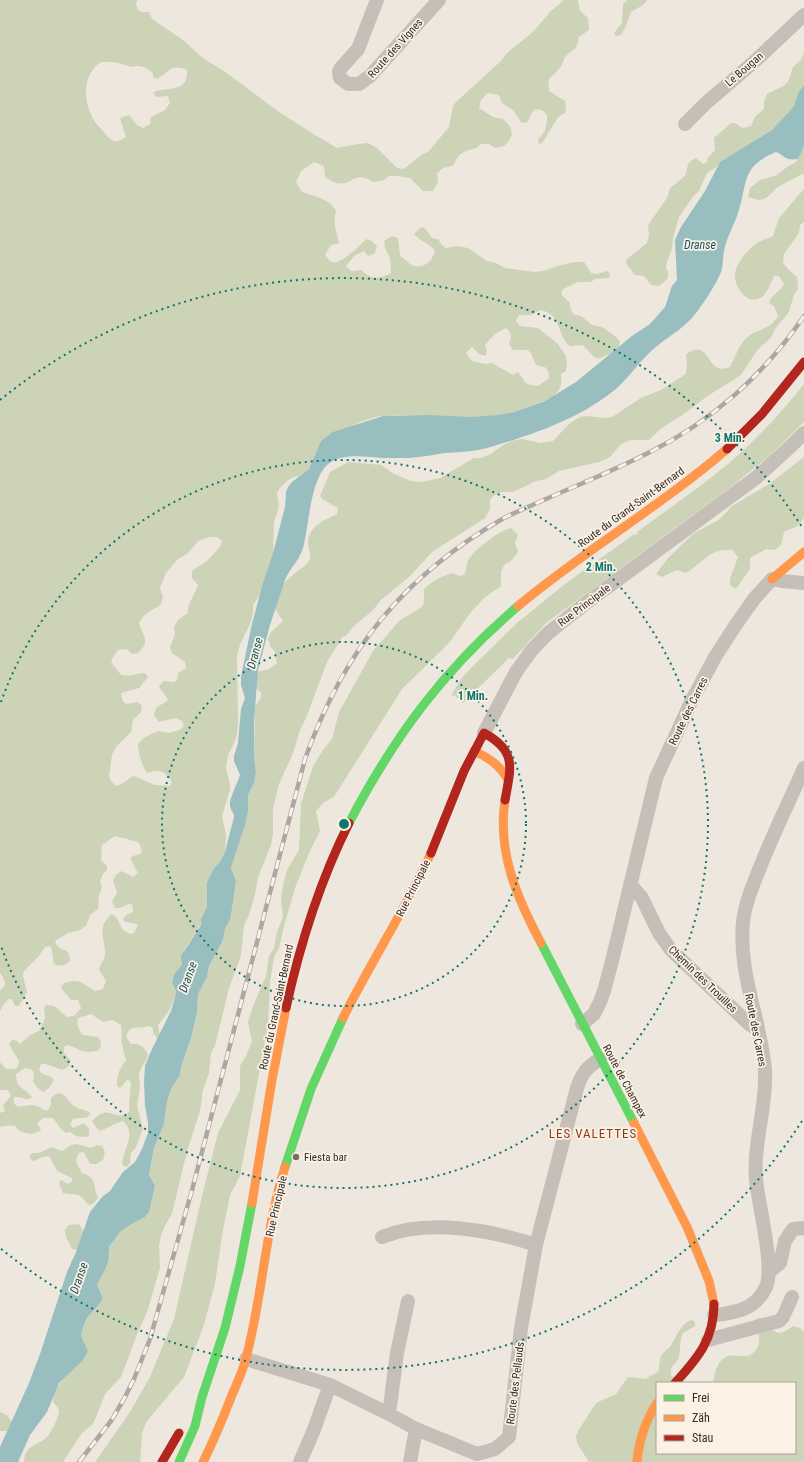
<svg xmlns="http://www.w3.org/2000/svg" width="804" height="1462" viewBox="0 0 804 1462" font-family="'Roboto Condensed',sans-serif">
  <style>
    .green { fill: #cdd3b7; fill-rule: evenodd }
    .water { fill: #99bec0 }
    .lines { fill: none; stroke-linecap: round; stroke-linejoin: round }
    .street { stroke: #c6bfb7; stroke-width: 14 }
    .fast { stroke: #63d668; stroke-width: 9 }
    .slow { stroke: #ff974d; stroke-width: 9 }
    .jam { stroke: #b3261e; stroke-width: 9 }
    .rail-casing { stroke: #ada7a2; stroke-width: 4.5 }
    .rail { stroke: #fbf2e5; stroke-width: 3; stroke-dasharray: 9; stroke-linecap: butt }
    .ring { fill: none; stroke: #0f766e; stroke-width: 2; stroke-dasharray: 2 4 }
    .poi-dot { fill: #776d66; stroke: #fbf2e5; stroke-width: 1.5 }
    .labels { text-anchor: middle; stroke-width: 3.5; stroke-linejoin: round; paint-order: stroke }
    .street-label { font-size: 11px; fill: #372c26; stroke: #fbf2e5 }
    .poi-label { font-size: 11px; fill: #372c26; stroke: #fbf2e5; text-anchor: start }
    .water-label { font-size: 12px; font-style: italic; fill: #18535b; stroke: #fbf2e5 }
    .quarter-label { font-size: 13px; letter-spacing: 1px; fill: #8c3a18; stroke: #fbf2e5 }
    .centre { fill: #0f766e; stroke: #fbf2e5; stroke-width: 2 }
    .ring-label { font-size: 12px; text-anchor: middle; font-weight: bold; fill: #0f766e; stroke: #fbf2e5; stroke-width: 3.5; stroke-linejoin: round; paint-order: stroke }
  </style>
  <rect width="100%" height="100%" fill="#ede7de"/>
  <path class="green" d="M0 0H137L136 5 138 10 142 12H149L152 19 183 40 204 59 224 71 279 112 315 135 337 148 358 144 368 143 377 148 397 168 404 169 421 155 428 152 449 127 453 106 456 102 501 61 508 52 533 32 550 12 564 0H578L580 11 588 18 589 30 579 37C577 49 575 48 567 55 563 58 563 65 559 69 551 79 547 75 549 91L565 101 566 107 565 113 558 117 543 142 539 144 538 139C546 133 547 125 547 115L542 110 535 109 531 114 528 122 522 123 513 110 502 103 499 95 488 93 481 100 479 108 493 117 503 119 510 126 512 134 509 141 504 146 495 148 489 144H481C474 151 473 148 466 151 458 154 456 160 453 166L443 168 437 173 438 182 433 191H423L410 178 398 176H389L384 180 373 182C353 169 353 187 336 183 333 182 328 179 325 177L324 166 314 162 301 171 296 182 302 192C314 196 330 199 336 211 332 223 337 231 339 243L331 245 325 255C327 257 329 261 332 262 339 266 361 245 366 239L372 241 377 246 375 253 368 256 364 251 354 256 346 266 351 271 361 270C370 279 379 280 391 273L390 258 385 248 384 241 392 236 398 238 400 256C404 258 407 262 410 264 422 271 432 262 435 251 428 242 421 242 414 234L420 228 424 227 432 238 438 239 442 245 446 248 456 246 468 248 487 261 496 263 505 268 535 272 543 271 558 266 575 262H584L591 273 597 274 608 271 610 275 609 278 595 279 591 282H578L563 289 561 294 570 303V307L573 314 581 316 592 325 602 327 615 336 620 341C620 352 607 355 598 359L593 356 583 345 570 346C555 334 564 315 540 310L531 315H519L516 321 520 326 538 328 558 344 566 356 567 363 566 371 561 374C561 378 562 385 560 388 555 398 544 401 535 404 523 409 512 413 500 415 462 421 422 412 383 416 365 417 338 433 321 441L309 469 299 476 294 477 287 481 280 488 277 493 279 507 274 522 273 553 259 596 253 605C255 625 241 635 237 656L238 723 237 735 233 745 228 755 226 768 230 785V790L222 816 226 835 225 852 220 862 214 868 207 882V907L201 919V924L184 950 183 965 174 974 172 983 176 991 175 997 169 1011 158 1025 160 1036 157 1038 153 1033V1028L148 1026C137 1030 130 1023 126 1037L131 1044H138L144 1048 148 1054 147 1059 142 1066 139 1074 140 1088 137 1107 143 1128 136 1147 131 1153 130 1163 127 1167 122 1165C122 1150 138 1134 123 1121 115 1123 108 1128 100 1131L95 1126 92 1121C109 1104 110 1118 126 1115L130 1110 129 1106 131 1083 128 1079 120 1088 117 1086C116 1078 120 1066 126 1061L121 1040 122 1037 121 1025 113 1020 103 1022 91 1014 78 1018C76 1025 78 1029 83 1035L97 1037 100 1039 101 1046 99 1050C81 1055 82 1049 67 1045L64 1047V1053L71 1061 69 1066 62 1070 46 1064H41L39 1069 41 1073 53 1078V1082L48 1089 43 1092 38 1088 33 1082 34 1073 31 1069 25 1068 16 1074C16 1090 25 1087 32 1097 26 1103 21 1095 14 1097 12 1112 25 1105 33 1105 38 1106 42 1108 45 1111L48 1110 51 1105V1098C64 1085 67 1102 74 1106 79 1109 84 1110 90 1112L88 1117C83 1119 78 1117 73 1119L70 1124 73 1128 84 1123 89 1129V1136C82 1138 76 1137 70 1132L66 1133 61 1129 53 1118H43L37 1123 41 1130C34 1136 24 1134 17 1129 17 1128 16 1127 15 1126 13 1125 2 1126 0 1127V1113L5 1111 3 1105 11 1096 8 1090H0V1063H1L6 1069H15L18 1067 19 1061 9 1044 12 1040 17 1041 20 1044 30 1035 39 1031 45 1018 44 1007 47 1005 54 1006 67 1017 74 1016 81 1008 78 1000H71L61 988 64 983C81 978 81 983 95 991L103 989 106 981 99 970C100 964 104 961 105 955 106 938 95 928 112 914L117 918 122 929 130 934 134 933 138 925 132 923 125 922 123 919 126 915 133 912V908L131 903 120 908H115L112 901 117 893 113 880 116 875 121 871 133 877 138 873 130 858 133 856 142 853 141 847 138 842 115 836 102 845 101 860 107 866V870L103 874 100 881 102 887 99 896 98 909 90 915 86 926 80 930 68 933 55 941C58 953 70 945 70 961 65 966 61 967 54 964L51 946 45 947 39 956 24 971 23 976 27 992 19 1006H15L12 999H9L4 1004 0 1011V990L4 987C6 982 4 978 0 973ZM101 62H115L132 67C140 64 147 68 153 73V77L157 79C169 72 172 63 187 70 189 93 167 87 153 92L156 97 168 96 170 103 165 110 151 117 150 124 143 128 137 125 129 115 120 118 126 137C122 139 119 142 115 141 109 140 107 135 103 131 100 127 97 125 95 122 83 104 81 75 101 62ZM506 328C512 333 512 337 509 344L513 350H528C537 359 530 366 545 367L548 371 549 378 538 386C522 384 527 383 518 372L513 375 492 363 486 364 472 361 466 353 472 347 479 354 485 356 487 352 485 345 495 334ZM209 537H217L222 541 220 547C215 552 211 557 206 562 201 566 197 566 192 571V578L198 585C195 595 187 603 188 613L178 620 174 627 175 635 170 647 172 653 185 662 186 668 178 673 177 680 174 682 164 681 159 686C161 692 166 694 168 700L156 708 154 715 159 722 176 718 182 721 184 726 180 730 169 733 158 731 145 737 138 744C138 752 142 766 147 773 159 769 165 770 172 782L170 786 155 785 134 776C127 779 124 784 116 786L111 781 109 776 112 755 116 747 131 732 133 720 141 712 142 706 138 702 127 704 123 702 121 694 124 692 139 688 148 677 145 673C137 673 130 677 121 675L111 662 113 657 118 650 127 649 132 654 138 653C151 640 143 638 139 623 143 613 154 610 161 604L163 597 160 588 166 573 178 559 188 553 198 541Z
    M627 0H647L643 5 631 12 625 28 621 35 616 36 614 33 622 23 623 4Z
    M804 53V85L798 93 794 106 789 113 768 134 760 137 747 147 720 162 718 166 707 173 699 191 692 198 679 217 673 238 672 249 667 262 666 268 668 272V278L663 283 658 286 651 285 644 276 635 275 626 263 627 259 647 243 649 235 648 225 667 198 670 188 682 179 686 174 688 164 692 160 696 158 703 164 707 162V159L715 150 714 138 731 123H735L742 128 751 126 755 117 764 109V102L767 94 785 85 789 80 793 67 801 60Z
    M804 146V175L802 174 776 188 770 195 764 199 759 200 748 197 750 188 760 180 777 175 787 167 796 162Z
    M804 189V222L800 225 799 233 784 254 783 263 788 269 797 277 798 289 794 294 789 312 775 329 771 338 758 349 741 375 706 397 684 414 663 427 649 440H631L621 444 610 457 599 462 559 471 546 479 536 481 513 492H502L493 496 490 500V509L485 518 432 552 410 576 381 600 373 610 353 627 346 636H343L327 662 306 718 300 730 293 753 279 784 273 809V835L271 845 258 877 255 895 249 915 244 925 241 956 229 988 215 1046 211 1053 209 1073 203 1090 200 1111 187 1151 172 1214 166 1224 161 1235 159 1246 160 1268 147 1312 136 1337 121 1377 105 1394 97 1415 92 1425 82 1433 63 1462H24C25 1445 35 1447 46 1438 50 1435 58 1418 59 1413 59 1408 56 1405 53 1402 55 1378 77 1371 88 1351L81 1337C82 1330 84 1324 87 1318 92 1311 98 1306 103 1298L97 1285 110 1256 109 1247 120 1232 130 1225 145 1217 149 1212 155 1186 149 1176 154 1148 164 1124 167 1102 171 1089 180 1075 181 1067 191 1038 197 1013 198 994 207 977 209 966 223 940 225 929 230 920 232 909 236 882 231 868 246 822 248 806V795L254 783 256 773 254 755 255 706 261 698V693L256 688 257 672 269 669 277 663 275 652 270 646 268 639 271 632 283 621 273 606C277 592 283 582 295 573 300 569 306 566 309 561 312 554 308 549 308 543 308 526 325 520 337 514L338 508 322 499 320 496 330 472 348 462 381 465 394 474 411 481 423 482 440 478 474 458H481L491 454 500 447 511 441 522 439 540 443 553 441 570 423 580 417 587 416 604 418 612 417 641 398 661 390 686 374 687 364 686 354C713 337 704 377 730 367 736 356 739 343 750 335 761 328 771 329 778 316L774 306 769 303C771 294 781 292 784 284L779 276H774C771 282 768 291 763 296 750 308 734 288 735 275 735 265 746 252 753 246 758 241 767 239 773 236L779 218Z
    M804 384V422L767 458 727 490 546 623 513 659 509 658 463 703 454 695 451 696 460 680 471 668 517 623 565 584 633 535 638 534 637 532C667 510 699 488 728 464 756 440 781 413 804 384Z
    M804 457V516C800 528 794 527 784 532L781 545 775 550 766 549 750 558V569L736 589 730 585V579L738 557 732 550C710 548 703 563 686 573L677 570 662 577 656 574 668 558 694 533 717 521 723 516 732 506 769 484Z
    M511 528 518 535 515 543 518 552 510 562 505 564 501 571V586L484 598 471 612 449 643 402 689 334 797 323 803 316 811 320 831 309 853 295 888 284 926 279 948 274 957 270 982 268 1025 240 1176 230 1195 222 1235 215 1284 203 1328 184 1377 147 1421 142 1433 140 1462H95L128 1415 149 1379 174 1319 202 1196 218 1133 240 1090V1066L245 1058 252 1042 248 1022 253 1006 266 976 269 956 274 948 277 932 283 917 281 900 283 886 287 870 299 850 301 804 313 766 323 750 332 739 339 712 373 651 400 620 421 608 424 603V589C431 582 444 574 454 573 458 577 461 576 465 574 466 570 466 565 468 561 471 552 501 529 511 528Z
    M77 1144 91 1148 97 1145 102 1146 105 1152 103 1160 96 1164H90L84 1152 79 1153C74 1163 77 1164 82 1173 98 1178 92 1185 98 1198L93 1204 89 1205C76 1191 80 1196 63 1193L59 1184 60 1181 62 1180 67 1184 72 1182V1178L57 1171 49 1156C42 1156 38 1160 32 1161L29 1156 33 1153H39L52 1147 62 1151 71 1145Z
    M79 1224 84 1232 78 1250 72 1249 66 1237 65 1230 69 1225Z
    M758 1318 765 1319 771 1329 778 1333 784 1332 793 1326 800 1328 804 1332V1462H589L577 1443 576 1436 578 1431 596 1403 616 1394 628 1377 645 1379 658 1372C660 1367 659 1361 661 1356 663 1352 667 1350 670 1347 677 1337 680 1323 692 1320L695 1322V1326L683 1333 681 1338 679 1358 671 1368V1375L679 1383H657V1453H795V1383H713C714 1376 716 1367 720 1362 728 1352 736 1357 746 1356 756 1355 762 1342 758 1334 756 1330 753 1327 751 1323Z
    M0 1412 7 1415 12 1422V1426L7 1431H0Z"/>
  <path class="water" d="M804 85V146L798 159C785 161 785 156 776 152 740 167 748 183 738 213 734 225 728 235 725 247 722 255 724 264 721 272 716 285 699 311 689 321 677 333 661 341 649 353 638 364 629 377 617 388 586 414 548 429 510 441 499 444 489 448 478 450 467 452 456 452 445 453 433 455 421 457 409 458 401 458 392 458 383 458 367 457 340 452 327 465 310 481 309 526 303 548 299 561 290 568 285 580L270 625 258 670 254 721V755L256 773 254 783 248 795V810L246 822 231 868 236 881 232 909 230 920 225 929 223 940 209 966 207 977 198 994 197 1013 191 1038 181 1067 180 1075 171 1089 167 1102 164 1124 154 1148 149 1175 155 1186 149 1212 145 1217 130 1225 120 1232 109 1247C111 1263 103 1272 97 1285L103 1298C99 1306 92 1311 87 1318 84 1324 82 1330 81 1336L88 1351 83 1360 59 1383 47 1412 30 1435 18 1462H0V1447L29 1383 40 1354 67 1272 76 1252 90 1212 103 1196 110 1191 123 1172 135 1162 142 1149 148 1133V1123L145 1106 144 1082 145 1066 152 1049 171 1011 175 997 176 991 172 983 174 974 182 965 181 956 201 925V919L207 907V882L214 868 220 862 225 852 234 817C234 812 230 810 230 805 229 799 238 782 240 775L234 761V756L238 743 241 709 245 698 241 685V677L251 628 262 586 273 553 285 507 286 492 288 487 292 482 309 469 321 441 333 432 383 416 428 415 471 417 498 415 514 412 545 401 576 382 632 336 650 324 665 307 672 286 677 280 675 240 681 227 705 191 718 166 720 162 772 130 789 112 794 106 798 93Z"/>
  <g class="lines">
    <path class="street" d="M377 0 358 49 340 69 339 72 340 78 348 84H359L370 76 439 0
      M685 124 706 103 755 61 804 15
      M484 733 516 672 531 651 547 634 586 603 757 477 792 445 804 433
      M630 884 642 898 659 933 671 950 749 1024 754 1027H757
      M582 1024 594 1014 600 1002 604 991 612 961 656 778 691 702 715 657 735 626 754 599 772 579 782 581 804 583
      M382 1237C428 1218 490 1230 536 1245
      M769 1272 780 1263 785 1241 793 1229 804 1228
      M714 1315C736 1313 756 1309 766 1287 775 1268 758 1203 756 1179 753 1143 767 1107 765 1071 761 1020 738 974 743 922 745 904 752 887 759 870 772 836 789 802 804 768
      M708 1340 779 1321 783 1317 792 1297
      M246 1359 330 1385 389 1414 416 1429 477 1454 495 1449 509 1437 521 1328 536 1245 577 1088C582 1073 586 1068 600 1059
      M389 1414 397 1353 408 1301
      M300 1462 313 1432 330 1385
      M410 1462 416 1429"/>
    <path class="fast" d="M349 823C394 737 444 669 518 606
      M541 943 634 1123
      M285 1167 311 1089 343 1018
      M179 1462 195 1426 202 1397 225 1328 240 1266 252 1203"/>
    <path class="slow" d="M772 579 804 552
      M518 606C585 550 661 506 727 449
      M474 751C489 758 500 765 508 780
      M505 800C497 852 517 898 541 943
      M343 1018C371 962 405 910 431 853
      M634 1123 687 1227 709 1281 714 1304
      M252 1203 272 1080 286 1008
      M203 1462C214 1440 223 1418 232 1395 237 1383 243 1371 246 1358 263 1295 265 1229 285 1167
      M637 1462C639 1440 645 1421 657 1403"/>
    <path class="jam" d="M727 449 762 414 804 362
      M431 853 464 771 484 733C517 751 511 767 505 800
      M286 1008C300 944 320 881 349 823
      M675 1383C698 1358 714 1339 714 1304
      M162 1462 179 1433"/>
    <g class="rail-casing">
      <path id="rail" d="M79 1462 111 1421 124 1399 134 1379 150 1339 192 1190 305 759C344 650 403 576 504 518 552 495 601 477 648 453 711 422 765 374 804 316"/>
    </g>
    <use href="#rail" class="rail"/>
  </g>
  <g class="ring">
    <circle cx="344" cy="824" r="182"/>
    <path d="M1 702A364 364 0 1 1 1 946"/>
    <path d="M802 1121A546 546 0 0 1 0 1248M0 400A546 546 0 0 1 802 527"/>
  </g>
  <circle class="poi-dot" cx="296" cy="1157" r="4"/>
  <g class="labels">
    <g class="street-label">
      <text transform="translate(395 48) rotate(-48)" y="4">Route des Vignes</text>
      <text transform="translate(744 69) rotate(-41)" y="4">Le Bougan</text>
      <text transform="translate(631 507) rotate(-36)" y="4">Route du Grand-Saint-Bernard</text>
      <text transform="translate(584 605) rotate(-37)" y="4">Rue Principale</text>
      <text transform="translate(688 711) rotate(-64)" y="4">Route des Carres</text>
      <text transform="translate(413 888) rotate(-63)" y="4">Rue Principale</text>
      <text transform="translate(703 979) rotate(44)" y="4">Chemin des Trouilles</text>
      <text transform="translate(276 1007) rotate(-78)" y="4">Route du Grand-Saint-Bernard</text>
      <text transform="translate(756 1030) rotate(79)" y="4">Route des Carres</text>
      <text transform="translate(625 1081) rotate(62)" y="4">Route de Champex</text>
      <text transform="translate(276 1206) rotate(-77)" y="4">Rue Principale</text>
      <text transform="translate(515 1383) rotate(-83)" y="4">Route des Pellauds</text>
    </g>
    <g class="poi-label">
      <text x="304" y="1161">Fiesta bar</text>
    </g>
    <g class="water-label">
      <text x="700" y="249">Dranse</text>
      <text transform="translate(255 653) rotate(-75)" y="4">Dranse</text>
      <text transform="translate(188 977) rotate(-70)" y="4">Dranse</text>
      <text transform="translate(79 1278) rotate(-71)" y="4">Dranse</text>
    </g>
    <g class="quarter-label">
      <text x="593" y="1138">LES VALETTES</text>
    </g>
  </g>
  <circle cx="344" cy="824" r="6" class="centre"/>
  <g class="ring-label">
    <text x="730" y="442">3 Min.</text>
    <text x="601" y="571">2 Min.</text>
    <text x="473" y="700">1 Min.</text>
  </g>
  <rect x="656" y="1382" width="140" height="72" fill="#fbf2e5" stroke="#ada399"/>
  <rect x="664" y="1395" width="20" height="6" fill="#63d668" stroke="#ada399"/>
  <text x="692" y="1402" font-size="12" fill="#372c26">Frei</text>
  <rect x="664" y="1415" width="20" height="6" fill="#ff974d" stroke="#ada399"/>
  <text x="692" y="1422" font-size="12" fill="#372c26">Zäh</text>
  <rect x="664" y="1435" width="20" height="6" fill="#b3261e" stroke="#ada399"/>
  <text x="692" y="1442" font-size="12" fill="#372c26">Stau</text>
</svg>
